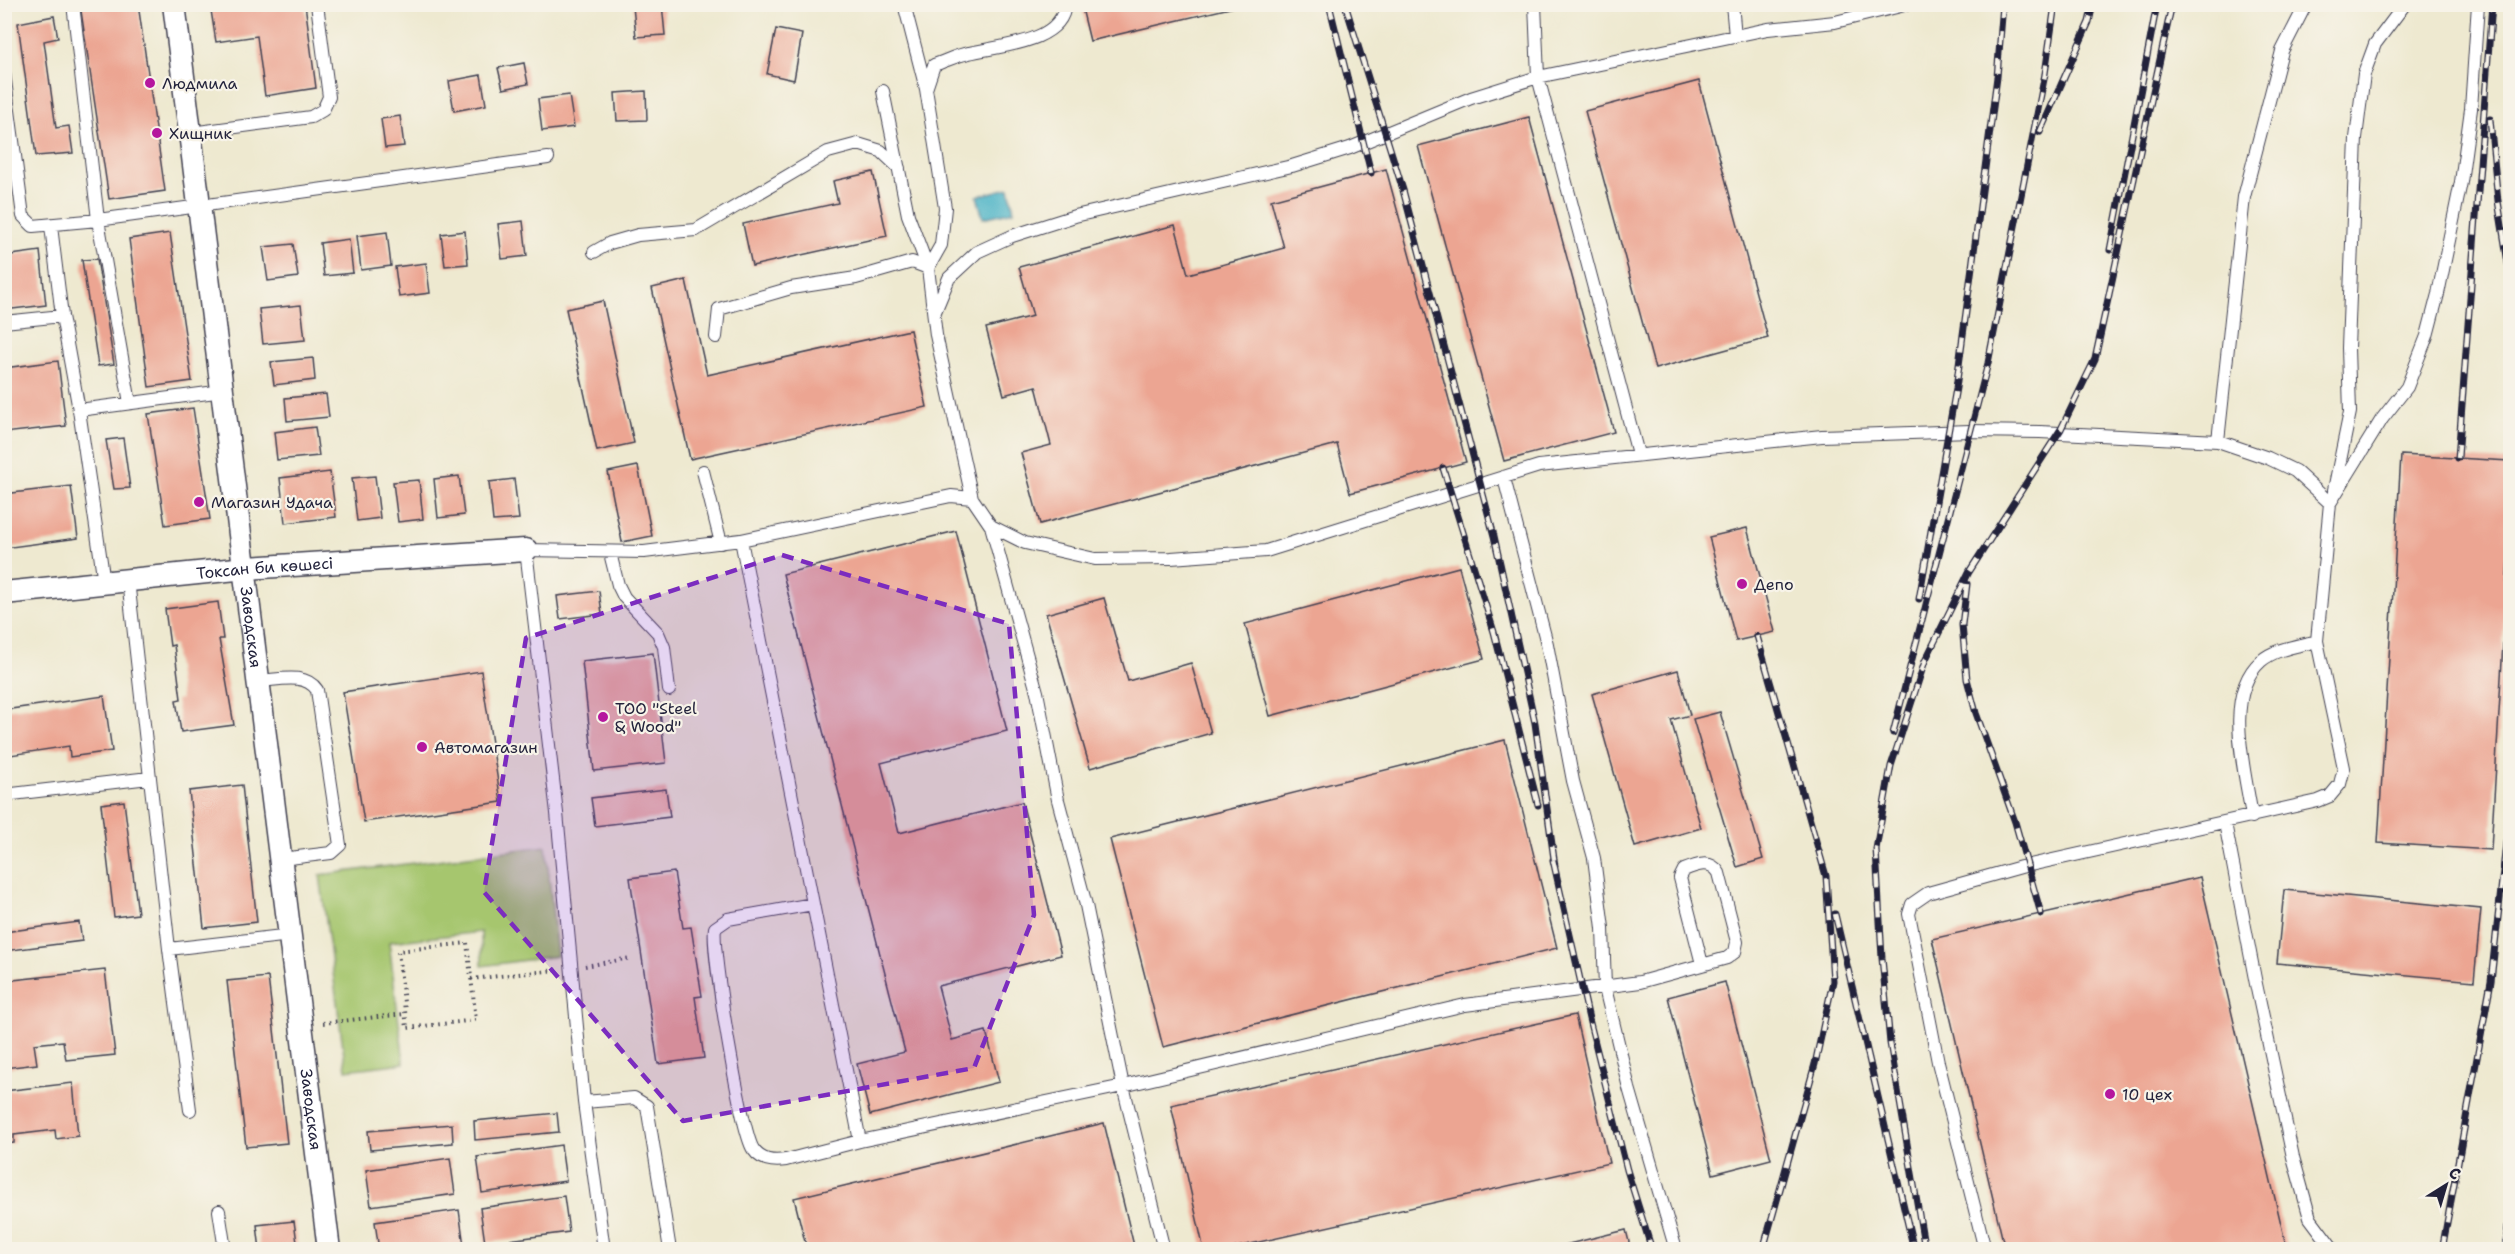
<svg xmlns="http://www.w3.org/2000/svg" width="2515" height="1254" viewBox="0 0 2515 1254" font-family="'Shantell Sans',sans-serif">
  <style>
    .green { fill: #a6c66e; stroke: #647454; stroke-width: 1.5 }
    .water { fill: #48b2c6; stroke: #356a80; stroke-width: 1.5 }
    .building { fill: #eca592 }
    .lines { fill: none; stroke-linecap: round; stroke-linejoin: round }
    .lane-casing { stroke: #414051; stroke-width: 14 }
    .street-casing { stroke: #414051; stroke-width: 25 }
    .path { stroke: #414051; stroke-width: 4; stroke-dasharray: 1.5 4.5; stroke-linecap: butt }
    .lane { stroke: #fff; stroke-width: 12 }
    .street { stroke: #fff; stroke-width: 22 }
    .rail-casing { stroke: #22223b; stroke-width: 7 }
    .rail { stroke: #f7f3e8; stroke-width: 4.5; stroke-dasharray: 14; stroke-linecap: butt }
    .marked { fill: #7b2cbf; fill-opacity: 0.2; stroke: #7b2cbf; stroke-width: 4.5; stroke-dasharray: 12 8; stroke-linejoin: round }
    .poi-dot { fill: #b5179e; stroke: #f7f3e8; stroke-width: 2 }
    .labels { text-anchor: middle; stroke-width: 4.5; stroke-linejoin: round; paint-order: stroke }
    .poi-label { font-size: 16px; fill: #22223b; stroke: #f7f3e8; text-anchor: start }
    .street-label { font-size: 16px; fill: #22223b; stroke: #f7f3e8 }
  </style>
  <rect width="100%" height="100%" fill="#f7f3e8"/>
  <filter id="ink" filterUnits="userSpaceOnUse"><feTurbulence type="fractalNoise" baseFrequency=".0167" numOctaves="2"/><feDisplacementMap in="SourceGraphic" scale="12" xChannelSelector="R" yChannelSelector="G"/><feConvolveMatrix kernelMatrix="1 2 1 2 8 2 1 2 1" color-interpolation-filters="sRGB"/></filter>
  <filter id="wash" filterUnits="userSpaceOnUse"><feTurbulence type="fractalNoise" baseFrequency=".008" numOctaves="4" result="noise"/><feDisplacementMap in="SourceGraphic" scale="24" xChannelSelector="R" yChannelSelector="G"/><feGaussianBlur stdDeviation="1.35" result="paint"/><feColorMatrix in="noise" values="0 0 0 0 0 0 0 0 0 0 0 0 0 0 0 0 0 1.4 0 .05"/><feComposite in="paint" operator="in"/></filter>
  <g filter="url(#wash)">
    <rect width="100%" height="100%" fill="#eee9d0"/>
    <path class="green" d="M546 846 557 956 482 966 481 932 389 942 404 1063 346 1070 320 875Z"/>
    <path class="water" d="M1009 188 1014 211 983 218 977 196Z"/>
    <g id="blocks">
      <path class="building" d="M80 4H138L165 191 109 199Z
        M210 4H305L316 88 265 96 257 36 216 42Z
        M653 4H662L665 35 636 37 633 6Z
        M1081 4H1243V5L1090 41Z
        M54 16 58 38 44 41 56 128 69 126 73 153 36 156 18 23Z
        M776 29 802 34 794 80 767 74Z
        M524 63 528 84 503 89 498 68Z
        M481 75 486 105 454 111 449 81Z
        M1699 81 1768 338 1655 369 1585 111Z
        M646 91 647 120 617 121 615 93Z
        M569 95 574 127 542 131 538 99Z
        M400 116 404 146 385 148 381 119Z
        M1529 117 1614 432 1504 461 1418 146Z
        M1386 169 1466 462 1350 493 1337 444 1040 524 1021 453 1051 445 1036 386 1004 395 986 328 1033 316 1019 267 1175 225 1188 274 1284 248 1271 200Z
        M873 172 887 236 752 266 743 224 838 203 833 181Z
        M523 221 527 256 502 259 498 224Z
        M465 231 468 264 445 266 441 234Z
        M387 232 391 266 361 270 357 236Z
        M170 233 192 381 149 387 129 239Z
        M349 239 353 273 324 276 320 243Z
        M293 244 298 277 268 281 263 247Z
        M40 251 46 305 4 310V256Z
        M97 259 114 364 98 366 82 260Z
        M426 263 430 293 399 297 395 267Z
        M686 280 707 375 910 330 927 407 690 459 652 288Z
        M603 301 634 443 597 451 566 309Z
        M301 305 305 340 263 344 259 309Z
        M313 358 315 380 274 385 271 362Z
        M58 361 66 426 4 433V368Z
        M326 394 329 417 287 421 285 398Z
        M193 408 210 519 165 525 148 414Z
        M315 427 319 456 277 460 274 432Z
        M123 438 130 488 114 489 106 440Z
        M2401 455 2510 461V523L2491 850 2378 843Z
        M638 466 652 536 622 542 608 472Z
        M330 472 336 517 285 523 280 478Z
        M375 476 380 518 357 521 352 478Z
        M459 476 464 515 438 518 434 479Z
        M514 479 519 519 493 521 489 482Z
        M419 480 423 519 398 522 393 482Z
        M71 486 78 538 4 548V494Z
        M1747 528 1775 632 1736 641 1709 537Z
        M956 531 1007 731 881 763 899 833 1022 802 1061 955 938 986 952 1040 986 1031 999 1082 870 1115 857 1064 905 1052 783 574Z
        M1459 567 1484 659 1270 716 1245 624Z
        M599 591 602 614 560 619 557 596Z
        M1104 598 1128 681 1191 663 1211 733 1090 768 1046 614Z
        M218 602 223 639H219L234 725 181 732 176 700 181 699 174 645 170 646 165 609Z
        M653 653 666 763 594 771 582 661Z
        M1678 670 1690 715 1671 720 1701 828 1635 847 1592 694Z
        M481 671 501 802 364 822 343 692Z
        M104 696 112 751 70 757 69 746 4 756V710Z
        M1720 712 1763 859 1737 867 1693 719Z
        M1505 740 1557 948 1163 1047 1110 839Z
        M242 785 257 922 204 928 189 791Z
        M666 789 670 817 595 826 591 798Z
        M124 801 138 914 114 917 101 804Z
        M674 872 683 928 691 927 702 996 695 997 704 1058 658 1064 630 878Z
        M2200 877 2287 1250H2005L1932 939Z
        M2284 890 2481 909 2474 981 2277 963Z
        M79 922 82 941 4 951V932Z
        M105 970 115 1055 66 1060 63 1041 34 1044 37 1064 4 1068V981Z
        M268 977 287 1143 246 1147 227 981Z
        M1725 982 1771 1159 1713 1174 1668 997Z
        M1575 1015 1609 1163 1224 1250H1204L1171 1105Z
        M73 1083 78 1136 56 1139 55 1130 14 1135V1143L4 1144V1091Z
        M557 1113 559 1132 475 1140 474 1121Z
        M1104 1123 1135 1250H807L794 1198Z
        M452 1124 453 1143 370 1150 368 1131Z
        M561 1145 566 1181 482 1193 477 1157Z
        M450 1158 455 1194 371 1206 366 1170Z
        M564 1196 569 1232 485 1243 480 1208Z
        M459 1210 464 1246 441 1250H379L375 1222Z
        M294 1221 298 1250H260L257 1225Z
        M1626 1230 1631 1250H1548V1249Z"/>
    </g>
  </g>
  <g filter="url(#ink)">
    <use href="#blocks" fill-opacity="0" stroke="#414051" stroke-width="1.5"/>
    <g class="lines">
      <g class="lane-casing">
        <path id="lane" d="M73 4 98 220 130 403
          M904 4 926 89 945 208 941 245 928 268
          M1535 4 1538 77 1638 454
          M1732 4 1735 36
          M4 73 23 216 33 226 98 220 548 158
          M926 89 934 65C946 61 957 55 969 53 998 46 1063 43 1065 4
          M883 91 908 215 928 268
          M191 133 311 117 323 110 329 97 317 4
          M51 226 62 316 79 410
          M594 252 610 243 638 235 696 230 828 152 858 144 881 151 899 168
          M934 314 949 278 977 252 1012 236 1075 216 1292 166 1350 148 1471 98 1538 77 1768 29 1835 22 1909 4
          M4 322 62 316
          M716 337 719 309 791 288 856 278 912 262 928 268 936 335 972 498
          M2218 441 2244 197 2282 51 2306 4
          M703 471 721 543
          M1504 478 1547 644 1573 781 1594 858 1603 928 1605 988 1629 1088 1676 1250
          M2334 490 2350 412 2348 348 2356 138 2364 74 2375 44 2405 4
          M2330 503 2382 419 2407 387 2427 336 2438 294 2461 182 2471 109 2478 4
          M991 526 1037 692 1058 800 1086 905 1123 1086 1465 1005 1640 982 1727 958 1735 952 1737 942 1719 873C1711 859 1696 865 1684 870L1680 878 1702 964
          M741 540 951 496 972 498 991 526 1025 543 1095 559 1171 558 1266 551 1539 466 1822 436 1970 431 2040 432 2218 441 2268 458 2295 471 2330 503 2317 641
          M610 553 618 585 624 597 658 633 664 647 669 690
          M128 580 169 949 291 935
          M104 582 79 410 223 391
          M259 681C279 680 305 672 317 690L340 845 331 853 281 859
          M4 795 149 778
          M2225 823 2256 984 2293 1157 2310 1218 2334 1250
          M813 904 728 919 715 928C711 951 741 1130 753 1149 761 1161 773 1162 786 1160L860 1141 1123 1086 1164 1250
          M169 949 190 1110
          M584 1102 634 1098 647 1106 670 1250
          M219 1211 225 1250
          M604 1250 584 1102 557 813 526 550 644 552 741 540 860 1141
          M1985 1250 1938 1062 1909 914 1912 904 1928 893 2021 867 2318 801 2330 796 2340 784 2344 768 2317 641C2299 646 2276 648 2261 661 2222 695 2246 773 2252 817"/>
      </g>
      <g class="street-casing">
        <g id="street">
          <path id="s1" d="M174 4 329 1250"/>
          <path id="s2" d="M4 593 246 568 526 550"/>
        </g>
      </g>
      <path class="path" d="M467 943 476 1020 407 1028 398 951Z
        M585 966 631 958
        M471 979 557 970
        M323 1023 405 1014"/>
      <use href="#lane" class="lane"/>
      <use href="#street" class="street"/>
      <g class="rail-casing">
        <path id="rail" d="M1329 4 1371 173
          M1345 4 1403 190 1494 536 1535 723 1555 866
          M2490 119 2498 201 2510 275
          M2040 132 2089 22 2093 4
          M2110 250 2157 4
          M2458 458 2492 4
          M1443 468 1494 632 1538 805
          M1967 584 1962 625 1967 679 1976 713 2015 822 2041 914
          M1919 599 1956 388 1997 77 2003 4
          M1757 636 1826 876 1833 981 1815 1064 1763 1250
          M1893 733 1988 363 2045 74 2055 4
          M1553 860 1589 1019 1627 1170 1652 1250
          M1835 914 1914 1250
          M1925 1250 1890 1043 1882 958 1876 849 1891 766 1925 661 1969 572 2061 429 2095 359 2172 4
          M2442 1250 2491 981 2510 807
          M2505 1250 2510 1210"/>
      </g>
      <use href="#rail" class="rail"/>
    </g>
  </g>
  <path class="marked" d="M782 555 1009 624 1034 915 974 1068 683 1121 484 892 526 638Z"/>
  <g class="poi-dot">
    <circle cx="150" cy="83" r="6"/>
    <circle cx="157" cy="133" r="6"/>
    <circle cx="199" cy="502" r="6"/>
    <circle cx="1742" cy="584" r="6"/>
    <circle cx="603" cy="717" r="6"/>
    <circle cx="422" cy="747" r="6"/>
    <circle cx="2110" cy="1094" r="6"/>
  </g>
  <g class="labels">
    <g class="poi-label">
      <text x="162" y="89">Людмила</text>
      <text x="169" y="139">Хищник</text>
      <text x="211" y="508">Магазин Удача</text>
      <text x="1754" y="590">Депо</text>
      <text x="615" y="714">TOO "Steel<tspan x="615" dy="18">&amp; Wood"</tspan></text>
      <text x="434" y="753">Автомагазин</text>
      <text x="2122" y="1100">10 цех</text>
    </g>
    <g class="street-label">
      <text dy="6" stroke="none"><textPath href="#s2" startOffset="262">Токсан би көшесі</textPath></text>
      <text dy="6" stroke="none"><textPath href="#s1" startOffset="628">Заводская</textPath></text>
      <text dy="6" stroke="none"><textPath href="#s1" startOffset="1114">Заводская</textPath></text>
    </g>
  </g>
  <rect width="2515" height="1254" fill="none" stroke="#f7f3e8" stroke-width="24"/>
  <g transform="translate(2446 1185) rotate(37)" stroke="#f7f3e8" stroke-width="4.5" paint-order="stroke">
  <path d="M0-4.5L10 22L0 15L-10 22Z" fill="#22223b"/>
  <text y="-9" font-size="16" font-weight="bold" text-anchor="middle" fill="#22223b">С</text>
  </g>
</svg>
